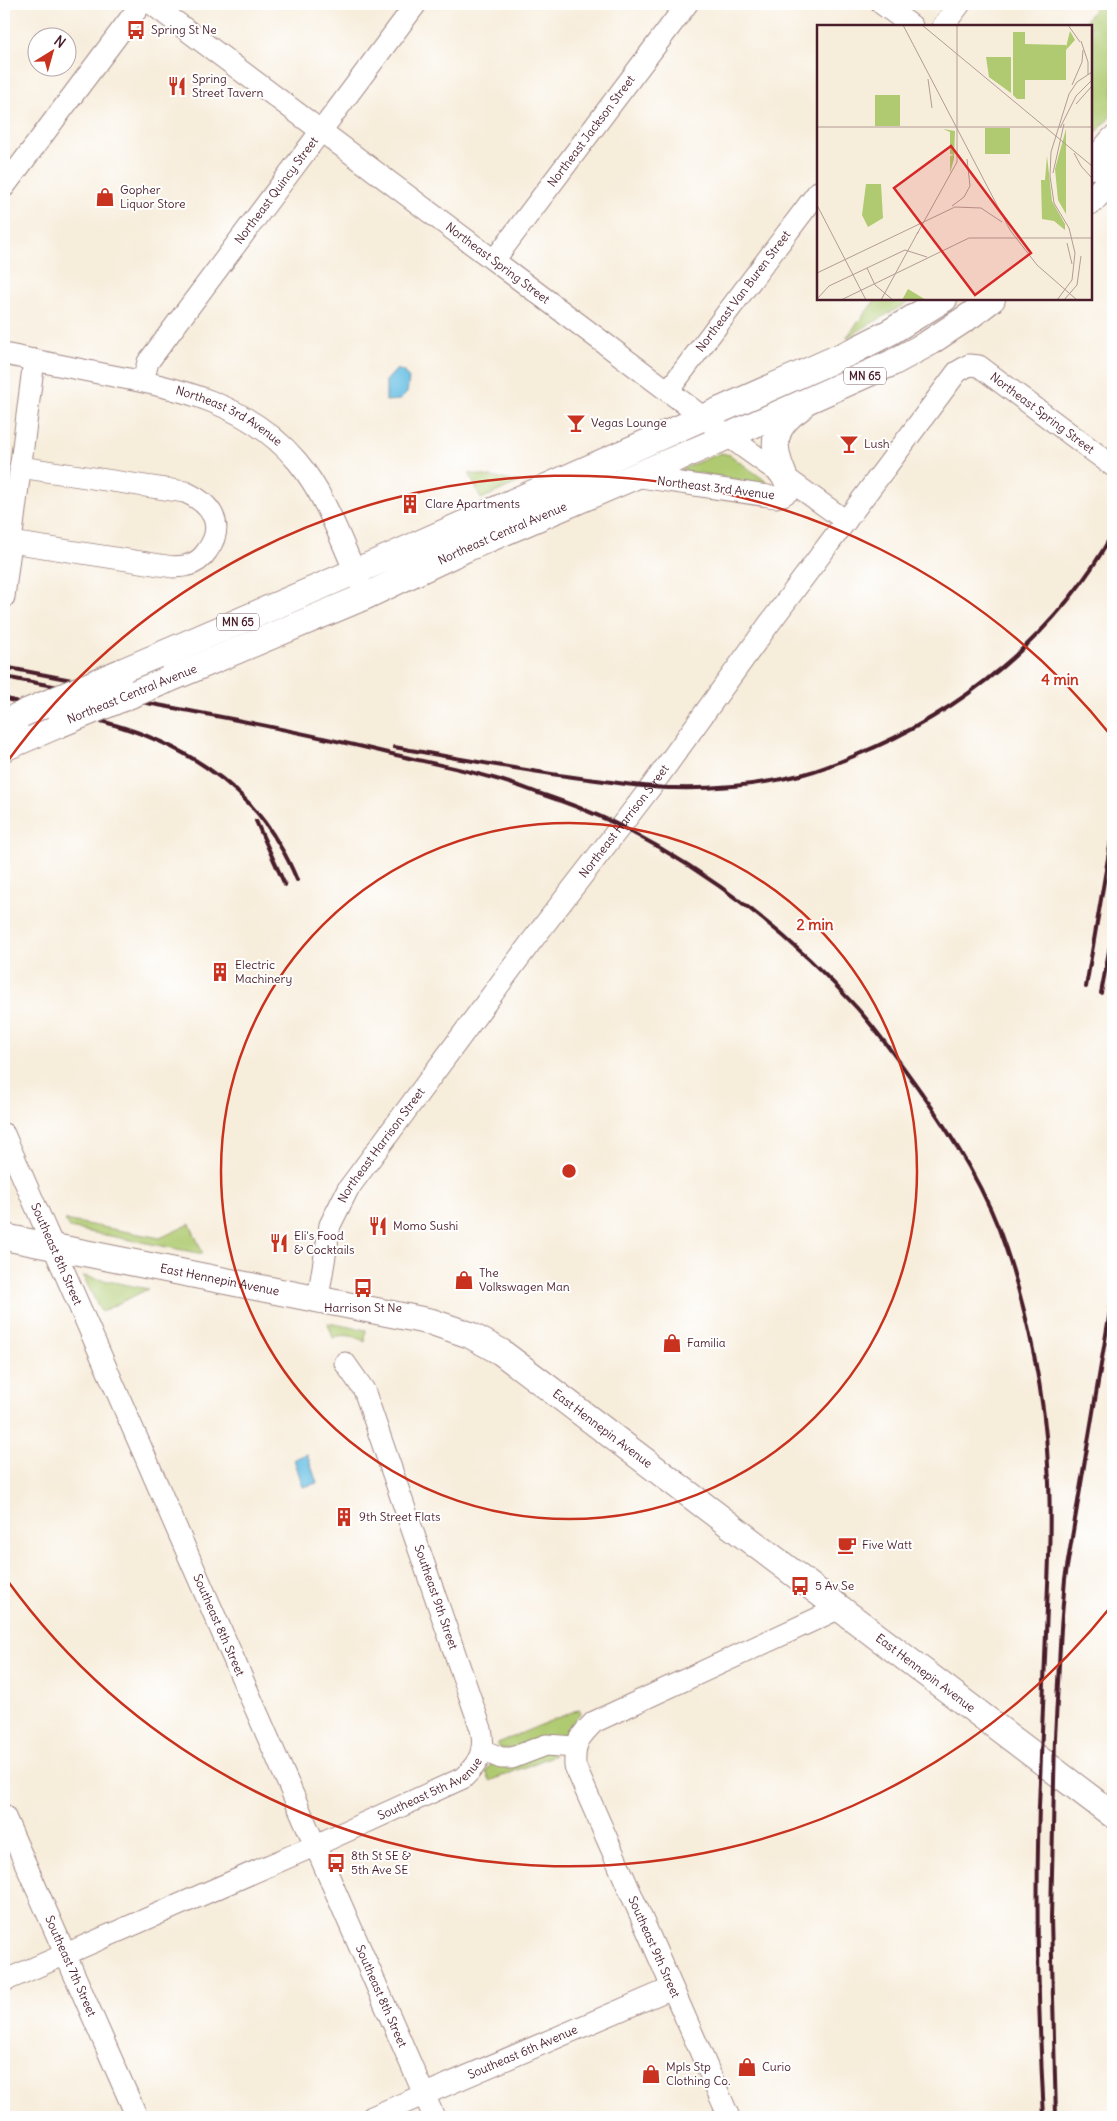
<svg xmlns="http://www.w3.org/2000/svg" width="1117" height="2121" viewBox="0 0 1117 2121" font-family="Delius,sans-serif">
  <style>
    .green { fill: #afca70; stroke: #7c744e }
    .water { fill: #64bee2; stroke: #576e86 }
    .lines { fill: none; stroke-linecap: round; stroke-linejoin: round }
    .minor-casing { stroke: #a08683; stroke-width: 23 }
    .major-casing { stroke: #a08683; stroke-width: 28 }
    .minor { stroke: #fff; stroke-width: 21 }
    .major { stroke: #fff; stroke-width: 26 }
    .rail { stroke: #4a1f2b; stroke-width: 4 }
    .major-bridge-casing { stroke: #a08683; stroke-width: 28; stroke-linecap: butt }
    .major-bridge { stroke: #fff; stroke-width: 26 }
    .ring { fill: none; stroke: #c8321e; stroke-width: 2.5 }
    .labels { text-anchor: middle; stroke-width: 4; stroke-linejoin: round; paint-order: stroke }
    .shield { fill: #fff; stroke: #80626b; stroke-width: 1 }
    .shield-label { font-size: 11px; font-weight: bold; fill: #4a1f2b }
    .poi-label { font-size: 12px; fill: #4a1f2b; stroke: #fff; text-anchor: start }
    .street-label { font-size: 12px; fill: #4a1f2b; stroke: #fff }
    .inset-road { fill: none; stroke: #b29b95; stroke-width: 1 }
    .view { fill: #d62828; fill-opacity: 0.15; stroke: #d62828; stroke-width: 2.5 }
    .inset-edge { fill: none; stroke: #4a1f2b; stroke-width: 2.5 }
    .centre { fill: #c8321e; stroke: #fff; stroke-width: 2.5 }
    .ring-label { font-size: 15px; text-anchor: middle; font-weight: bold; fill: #c8321e; stroke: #fff; stroke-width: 4; stroke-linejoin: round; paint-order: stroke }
  </style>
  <rect width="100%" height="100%" fill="#fff"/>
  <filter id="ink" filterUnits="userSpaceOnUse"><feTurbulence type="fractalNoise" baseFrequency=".02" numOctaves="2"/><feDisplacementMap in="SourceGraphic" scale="10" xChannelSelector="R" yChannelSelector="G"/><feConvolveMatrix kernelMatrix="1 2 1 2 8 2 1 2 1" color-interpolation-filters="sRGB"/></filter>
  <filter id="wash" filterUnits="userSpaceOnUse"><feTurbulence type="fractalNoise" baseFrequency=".0096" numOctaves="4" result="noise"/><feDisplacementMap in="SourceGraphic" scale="20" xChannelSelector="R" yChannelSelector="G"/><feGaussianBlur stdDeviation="1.12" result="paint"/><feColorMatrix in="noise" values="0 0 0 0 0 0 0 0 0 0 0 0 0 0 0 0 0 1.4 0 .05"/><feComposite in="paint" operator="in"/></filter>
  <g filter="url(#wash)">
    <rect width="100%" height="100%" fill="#f7eddb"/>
    <path class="green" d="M1098 4H1113V114L1091 138V26H1082Z
      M876 299H914L846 338Z
      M721 453 730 455 767 482 765 484 679 470Z
      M469 473 519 482 481 499Z
      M65 1220 160 1238 190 1224 203 1254 69 1228Z
      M83 1276 148 1289 101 1312Z
      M328 1323 366 1330 365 1342C356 1336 343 1333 333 1338Z
      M579 1709 580 1713 565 1732V1737L523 1750 498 1748V1743Z
      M547 1749 555 1755 490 1781 486 1772 491 1764Z"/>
    <path class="water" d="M397 369 404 372 409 379 407 393 400 400 386 401V381Z
      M307 1454 317 1483 303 1487 294 1459Z"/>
  </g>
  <g filter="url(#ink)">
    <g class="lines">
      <g class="minor-casing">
        <g id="minor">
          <path id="s1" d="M152 4 728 436 846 521"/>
          <path d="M882 4 912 26"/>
          <path d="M943 26 960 4"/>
          <path d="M4 187 141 4"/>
          <path id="s2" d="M495 259 687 4"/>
          <path id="s3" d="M4 354C38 361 73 368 108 375 178 388 248 403 297 461 329 499 344 551 366 596"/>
          <path id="s4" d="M143 381 148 362 416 4"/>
          <path id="s5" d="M668 391 818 192"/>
          <path d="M634 476 775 497 783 495 796 486"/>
          <path d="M11 542 173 567C178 566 184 567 188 565 196 563 203 557 207 551 226 525 212 504 185 492L20 467"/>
          <path d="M4 597 34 360"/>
          <path id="s6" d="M4 1134 434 2117"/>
          <path id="s7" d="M318 1298 330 1225 348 1189 531 942 651 787 769 624 957 372 969 365 979 366 1113 466"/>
          <path d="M482 1750 501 1758H512L546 1745 575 1747"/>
          <path id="s8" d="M4 1815 137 2117"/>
          <path id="s9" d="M4 1981 314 1846 463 1778C479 1763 486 1751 481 1729L364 1390 345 1363"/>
          <path id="s10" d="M372 2117 672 1988"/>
          <path d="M729 2117 575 1766C574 1743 578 1738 594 1722L840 1608"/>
        </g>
      </g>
      <g class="major-casing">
        <g id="major">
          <path d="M1091 166 1113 140"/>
          <path d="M1091 201 1113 178"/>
          <path d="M784 476C771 447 771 427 800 408"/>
          <path d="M121 672 389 557 853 351 890 332 944 299"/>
          <path id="s11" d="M167 680 366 596 465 549 708 445 892 363 927 344 971 315 992 299"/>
          <path d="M4 723 22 714"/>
          <path d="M4 748 60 724"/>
          <path id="s12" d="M4 1237 432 1322 470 1335 501 1352 1113 1815"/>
        </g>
      </g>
      <use href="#minor" class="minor"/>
      <use href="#major" class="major"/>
      <path class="rail" d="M4 667 108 687 131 695
        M4 677C135 701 267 723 396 755 444 766 492 775 538 793 568 803 598 814 626 829 712 874 792 936 857 1008 880 1034 901 1064 921 1092 954 1139 988 1193 1006 1249 1028 1315 1045 1395 1048 1465 1052 1521 1048 1578 1046 1633 1044 1682 1042 1732 1040 1781 1035 1892 1038 2006 1044 2117
        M4 698C37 709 74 713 108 723 177 742 244 781 280 846 287 857 292 868 297 880
        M394 747C462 759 529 772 596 780 622 783 648 788 674 788 716 789 759 785 800 775 818 771 837 763 854 756 961 713 1057 635 1113 533
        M256 821 285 885
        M1086 987 1113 829
        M1101 993 1113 930
        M1056 2117 1051 1918 1055 1737 1061 1628 1065 1579 1113 1293"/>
      <g class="major-bridge-casing">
        <path id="major-bridge" d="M22 714 121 672
          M60 724 167 680"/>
      </g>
      <use href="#major-bridge" class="major-bridge"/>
    </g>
  </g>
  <g class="ring">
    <circle cx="569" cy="1171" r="348"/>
    <path d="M1113 1604A695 695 0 0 1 7 1580M7 762A695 695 0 0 1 1113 738"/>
  </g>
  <defs>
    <g id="bus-bare" transform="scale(1.5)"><path d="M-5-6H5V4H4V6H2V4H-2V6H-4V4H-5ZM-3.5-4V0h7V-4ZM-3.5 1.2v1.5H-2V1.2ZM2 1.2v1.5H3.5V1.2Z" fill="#c8321e" stroke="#fff" stroke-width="2.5" paint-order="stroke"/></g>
    <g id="restaurant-bare" transform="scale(1.5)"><path d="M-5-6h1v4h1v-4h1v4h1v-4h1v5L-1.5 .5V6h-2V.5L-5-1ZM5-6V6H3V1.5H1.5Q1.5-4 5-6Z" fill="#c8321e" stroke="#fff" stroke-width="2.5" paint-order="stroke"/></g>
    <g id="shop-bare" transform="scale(1.5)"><path d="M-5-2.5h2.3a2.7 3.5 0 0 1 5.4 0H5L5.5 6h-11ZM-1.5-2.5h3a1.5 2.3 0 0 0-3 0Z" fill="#c8321e" stroke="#fff" stroke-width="2.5" paint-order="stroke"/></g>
    <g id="bar-bare" transform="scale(1.5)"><path d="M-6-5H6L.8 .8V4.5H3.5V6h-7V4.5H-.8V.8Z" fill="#c8321e" stroke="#fff" stroke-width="2.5" paint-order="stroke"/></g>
    <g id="building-bare" transform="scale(1.5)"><path d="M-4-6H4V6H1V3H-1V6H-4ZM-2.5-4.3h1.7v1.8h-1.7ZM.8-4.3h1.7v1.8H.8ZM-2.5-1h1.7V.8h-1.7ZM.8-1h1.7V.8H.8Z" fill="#c8321e" stroke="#fff" stroke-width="2.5" paint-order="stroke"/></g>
    <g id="cafe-bare" transform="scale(1.5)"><path d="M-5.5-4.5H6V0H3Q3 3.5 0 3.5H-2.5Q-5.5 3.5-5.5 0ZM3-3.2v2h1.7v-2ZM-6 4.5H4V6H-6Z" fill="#c8321e" stroke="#fff" stroke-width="2.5" paint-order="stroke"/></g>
  </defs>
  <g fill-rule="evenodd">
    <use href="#bus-bare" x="136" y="30"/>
    <use href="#restaurant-bare" x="177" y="86"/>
    <use href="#shop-bare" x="105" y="197"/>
    <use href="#bar-bare" x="576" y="423"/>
    <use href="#bar-bare" x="849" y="444"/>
    <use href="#building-bare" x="410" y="504"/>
    <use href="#building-bare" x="220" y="972"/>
    <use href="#restaurant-bare" x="378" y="1226"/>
    <use href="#restaurant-bare" x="279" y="1243"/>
    <use href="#shop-bare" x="464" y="1280"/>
    <use href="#bus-bare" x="363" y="1288"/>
    <use href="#shop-bare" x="672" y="1343"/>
    <use href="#building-bare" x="344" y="1517"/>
    <use href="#cafe-bare" x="847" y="1545"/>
    <use href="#bus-bare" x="800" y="1586"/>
    <use href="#bus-bare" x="336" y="1863"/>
    <use href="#shop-bare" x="747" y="2067"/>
    <use href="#shop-bare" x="651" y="2074"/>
  </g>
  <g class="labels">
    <g class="shield">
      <rect x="844" y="367.5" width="42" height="17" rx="4"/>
      <rect x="217" y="613.5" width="42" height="17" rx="4"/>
    </g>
    <g class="shield-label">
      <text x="865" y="380">MN 65</text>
      <text x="238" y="626">MN 65</text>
    </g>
    <g class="poi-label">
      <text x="151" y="34">Spring St Ne</text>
      <text x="192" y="83">Spring<tspan x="192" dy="14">Street Tavern</tspan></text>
      <text x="120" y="194">Gopher<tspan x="120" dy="14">Liquor Store</tspan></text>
      <text x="591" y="427">Vegas Lounge</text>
      <text x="864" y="448">Lush</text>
      <text x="425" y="508">Clare Apartments</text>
      <text x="235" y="969">Electric<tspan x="235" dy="14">Machinery</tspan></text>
      <text x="393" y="1230">Momo Sushi</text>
      <text x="294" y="1240">Eli's Food<tspan x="294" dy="14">&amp; Cocktails</tspan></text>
      <text x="479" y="1277">The<tspan x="479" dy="14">Volkswagen Man</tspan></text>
      <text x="363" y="1312" text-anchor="middle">Harrison St Ne</text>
      <text x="687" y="1347">Familia</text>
      <text x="359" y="1521">9th Street Flats</text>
      <text x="862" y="1549">Five Watt</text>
      <text x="815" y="1590">5 Av Se</text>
      <text x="351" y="1860">8th St SE &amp;<tspan x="351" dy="14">5th Ave SE</tspan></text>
      <text x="666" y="2071">Mpls Stp<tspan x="666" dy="14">Clothing Co.</tspan></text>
      <text x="762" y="2071">Curio</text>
    </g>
    <g class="street-label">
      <text dy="4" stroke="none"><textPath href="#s2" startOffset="160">Northeast Jackson Street</textPath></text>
      <text dy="4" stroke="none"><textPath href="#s4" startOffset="234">Northeast Quincy Street</textPath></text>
      <text dy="4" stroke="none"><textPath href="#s1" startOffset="432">Northeast Spring Street</textPath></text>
      <text dy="4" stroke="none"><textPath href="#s5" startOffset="125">Northeast Van Buren Street</textPath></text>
      <text dy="4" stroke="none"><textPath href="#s7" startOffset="1236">Northeast Spring Street</textPath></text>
      <text dy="4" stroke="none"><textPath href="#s3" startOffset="235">Northeast 3rd Avenue</textPath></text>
      <text transform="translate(716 488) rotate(7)" y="4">Northeast 3rd Avenue</text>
      <text dy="4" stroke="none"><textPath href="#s11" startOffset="366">Northeast Central Avenue</textPath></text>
      <text transform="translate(132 694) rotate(-22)" y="4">Northeast Central Avenue</text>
      <text dy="4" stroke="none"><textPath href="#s7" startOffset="574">Northeast Harrison Street</textPath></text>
      <text dy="4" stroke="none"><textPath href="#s7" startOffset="169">Northeast Harrison Street</textPath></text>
      <text dy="4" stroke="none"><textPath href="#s6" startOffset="131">Southeast 8th Street</textPath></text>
      <text dy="4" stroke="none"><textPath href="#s12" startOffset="220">East Hennepin Avenue</textPath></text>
      <text dy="4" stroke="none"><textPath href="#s12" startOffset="639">East Hennepin Avenue</textPath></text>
      <text transform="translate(436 1597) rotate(71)" y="4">Southeast 9th Street</text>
      <text dy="4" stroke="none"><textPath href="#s6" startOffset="536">Southeast 8th Street</textPath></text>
      <text dy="4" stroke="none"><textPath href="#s12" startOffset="1044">East Hennepin Avenue</textPath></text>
      <text dy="4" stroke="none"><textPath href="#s9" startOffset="468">Southeast 5th Avenue</textPath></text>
      <text transform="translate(654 1947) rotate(66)" y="4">Southeast 9th Street</text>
      <text dy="4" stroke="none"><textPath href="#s8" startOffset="165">Southeast 7th Street</textPath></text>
      <text dy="4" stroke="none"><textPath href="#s6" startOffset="941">Southeast 8th Street</textPath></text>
      <text dy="4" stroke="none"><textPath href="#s10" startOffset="164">Southeast 6th Avenue</textPath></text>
    </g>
  </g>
  <g transform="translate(817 25)">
    <rect width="275" height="275" fill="#f7eddb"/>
    <path d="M253 6 258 15 249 25V55H208V74H200L196 70V7H208V19L249 20V22ZM169 32H194V68L172 52ZM58 70H83V101H58ZM168 103H193V129H168ZM126 104 138 106 137 134 133 148V131L137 130 133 129V107ZM249 104V189L241 175 238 144ZM230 131 235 176 248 199V205L237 196 225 194 224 155H228ZM49 159H64L66 193 51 202 45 190ZM91 264 109 275H85Z" fill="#afca70"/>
    <path class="inset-road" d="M86 0 193 205 220 240 260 275M105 0 275 141M251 0 263 17M264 16 271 37V50M111 54 115 83M255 60 265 37 266 25M259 79 275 61M0 102H275M243 103 259 71 275 55M257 128 264 141 274 152M236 148 247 99M0 180 49 275M135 181 147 172 153 161 150 134M100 209 140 137V0M250 218 255 239M50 243 58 260 76 275M0 248 138 182 164 183 185 197M0 274 12 261 88 225 110 232M24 275 152 213H275M64 275 101 207M240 275 255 255 258 228 252 203 237 178 233 151 234 127 252 69 260 57 275 47M247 275 260 260 264 231"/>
    <path class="view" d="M134 121 214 228 158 270 77 163Z"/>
    <rect width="275" height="275" class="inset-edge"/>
  </g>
  <circle cx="569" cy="1171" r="8" class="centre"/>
  <g class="ring-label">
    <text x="1060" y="685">4 min</text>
    <text x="815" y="930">2 min</text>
  </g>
  <rect width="1117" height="2121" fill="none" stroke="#fff" stroke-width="20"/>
  <g transform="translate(52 52) rotate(37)"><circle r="24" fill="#ffffff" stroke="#b7a5aa"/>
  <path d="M0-4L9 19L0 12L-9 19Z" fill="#c8321e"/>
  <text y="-8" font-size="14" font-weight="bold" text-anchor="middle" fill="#4a1f2b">N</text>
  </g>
</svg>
